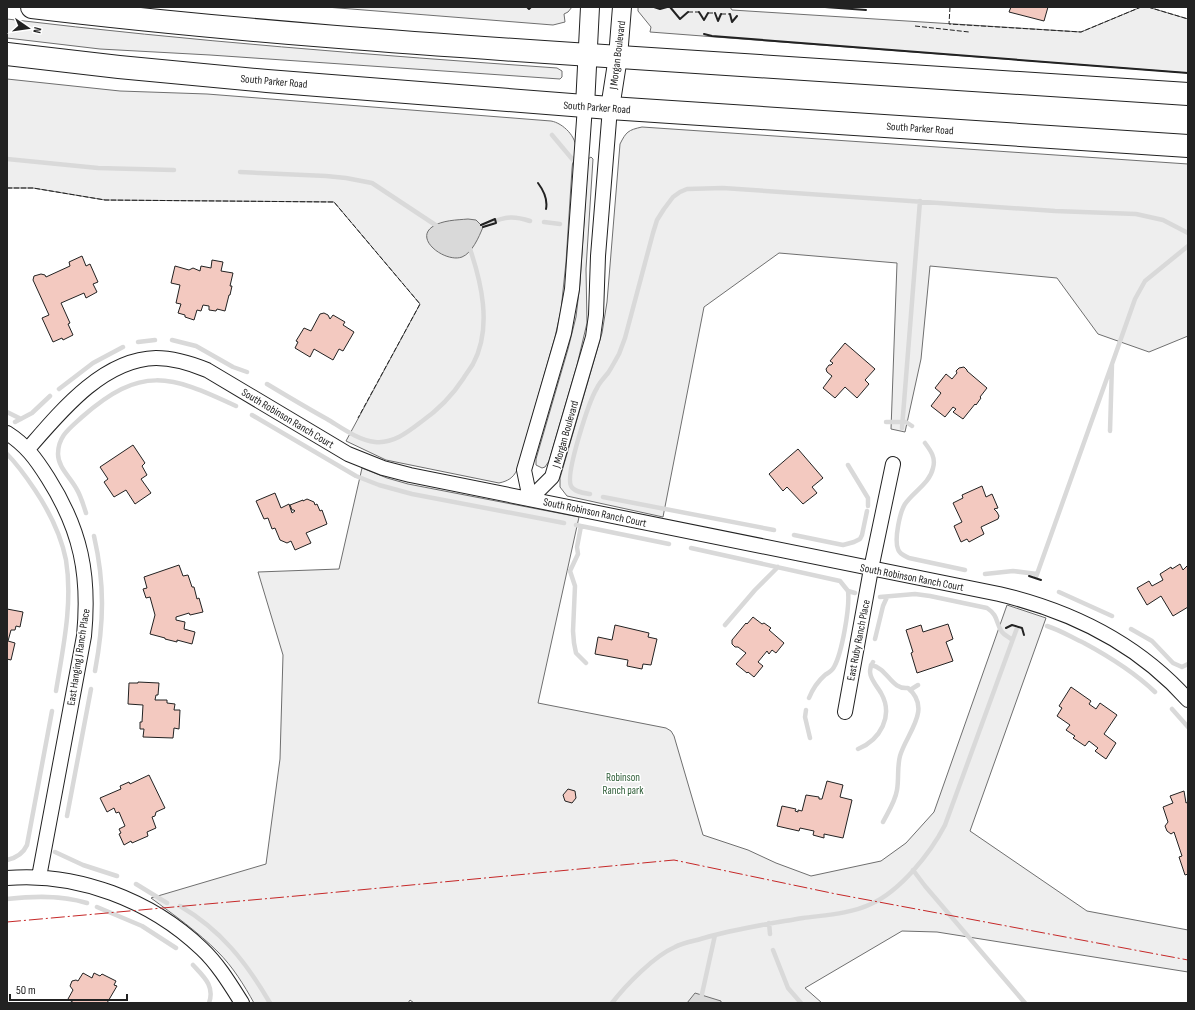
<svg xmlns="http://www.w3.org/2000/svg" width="1195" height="1010" viewBox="0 0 1195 1010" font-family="'Sofia Sans Condensed',sans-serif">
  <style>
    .green { fill: #eee; stroke: #6f6f6f }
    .water { fill: #d9d9d9; stroke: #6f6f6f }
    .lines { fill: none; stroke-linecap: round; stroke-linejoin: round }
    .stream { stroke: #d9d9d9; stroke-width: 4.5 }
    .building { fill: #f3c9c0; stroke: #222 }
    .minor-casing { stroke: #222; stroke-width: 16 }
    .tertiary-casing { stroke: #222; stroke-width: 20 }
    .trunk-casing { stroke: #222; stroke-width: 24 }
    .minor { stroke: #fff; stroke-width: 14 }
    .tertiary { stroke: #fff; stroke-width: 18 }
    .trunk { stroke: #fff; stroke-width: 22 }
    .fence { stroke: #222; stroke-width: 1; stroke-dasharray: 5 2; stroke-linecap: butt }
    .wall { stroke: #222; stroke-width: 2 }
    .power { stroke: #c62828; stroke-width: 1; stroke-dasharray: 14 3 2 3; stroke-linecap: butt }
    .labels { text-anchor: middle; stroke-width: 3; stroke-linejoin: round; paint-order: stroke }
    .street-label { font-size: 11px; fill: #222; stroke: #fff }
    .park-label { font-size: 11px; fill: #2f5e38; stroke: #fff }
  </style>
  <rect width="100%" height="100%" fill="#fff"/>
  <path class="green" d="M326 7H572L568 12 564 14 565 22 553 25Z
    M638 7H730L732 10 1081 32 1141 7H1148L1188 19V73L650 32 651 27 638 11Z
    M7 19C190 41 373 55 557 68L562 71V77L560 79 210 55 100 49 7 38Z
    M7 79 120 91 207 94 551 121C563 123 577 137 576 150 575 156 572 162 572 169L566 262 561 310 555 337 517 470C513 478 508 481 499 483L386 460 346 441 420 304 334 202 105 200 33 188H7Z
    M642 127 1188 164V336L1149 352 1098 334 1057 278 930 266 921 359 905 432 891 429 897 263 779 253 704 307 663 517 567 496 560 487V478L602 333 607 302 620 144C626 132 628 130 642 127Z
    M591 157 593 159 586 269 587 323 577 365 549 461 545 467 542 468 536 465V459L568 349 576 317 580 283 588 159Z
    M362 468 387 478 408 484 579 517 538 703 666 728 671 731 674 736 703 835 748 850 776 863 811 876 881 861 906 843 934 812 1007 605 1046 618 970 831 1087 911 1188 930V972L937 932 902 931 805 988 822 1003H414L410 1000 408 1003H254C244 985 233 967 218 952 198 932 174 915 151 898L266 864 280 759 283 655 258 572 339 569Z"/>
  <path class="water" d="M468 219 476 220 481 225 495 219 496 223 483 227C479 237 472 253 462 257 446 263 414 240 432 227 442 220 457 220 468 219Z
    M695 993 721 1001V1003H687Z"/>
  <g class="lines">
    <path class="stream" d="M552 135 573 160
      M7 159 98 168 174 170
      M240 172 326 176 346 178 372 183 440 228
      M544 222 560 224
      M491 223C505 216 515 216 530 221
      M172 340 196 346 233 367 247 372
      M138 342 155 340
      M267 384C287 396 307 408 327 419 342 428 358 440 375 442 393 444 408 432 421 422 438 410 452 396 463 379 466 374 470 369 473 364 493 327 481 280 468 243
      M59 389 93 363 123 347
      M7 412 21 419
      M252 415 356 476 379 485 412 494 564 523
      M15 422 32 413 50 396
      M886 422H906L912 426
      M902 428 920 201
      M1110 431 1112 364 1135 299 1145 281 1188 246
      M925 443C931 451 936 458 933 468 930 483 913 492 905 504 900 512 894 539 898 549 899 554 905 556 909 558L965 570
      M7 454C18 465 27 478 35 490 49 511 61 535 66 560 73 603 63 648 56 691
      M848 465 868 498V506
      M590 494C584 493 574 492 571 486 565 474 589 401 597 388 599 383 604 378 608 373 612 367 615 361 619 354L625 338 653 233 657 220 664 209 673 197 680 192 687 189 723 188 1055 211 1136 214 1163 220 1188 233
      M603 497 774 530
      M86 513C83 504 81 496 76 488 70 477 58 467 58 454 58 436 70 428 82 417 141 365 170 375 236 406
      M576 525 669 544
      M581 526 577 547 578 554 570 571 575 586 573 631 574 643 576 653 586 663
      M794 535 843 545 854 542 860 539 862 535 867 511
      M94 536C105 584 104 623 95 671
      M691 548 840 581 848 591 855 593
      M985 574 1013 571 1037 574
      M1036 577 1112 364
      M1059 592 1112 616
      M880 597 915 594 930 596 987 608C999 616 995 622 1002 632 1004 635 1009 637 1012 640
      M725 625 755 590 778 567
      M1047 626C1060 630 1071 637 1084 643 1110 657 1134 672 1155 692
      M1131 629 1152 641 1173 663 1182 667 1188 664
      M875 639 883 606 887 597
      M871 665C888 668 891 690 908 688 933 709 906 734 900 756 897 767 899 779 897 790 895 802 888 812 883 822
      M910 690 918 685
      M809 698C813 688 817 682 825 675 828 673 832 671 834 667 842 653 850 607 848 591
      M1172 709 1188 727
      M806 710 805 717 810 738
      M858 749C880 740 894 716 881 693 875 683 865 674 873 662
      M67 816 91 689
      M55 852 83 865 117 876
      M7 860C16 858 23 854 27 845L52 711
      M913 870 925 886 1025 1003
      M136 884 167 903
      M7 899C34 896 61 895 87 903
      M180 906C221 930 246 962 270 1003
      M97 907 142 926 176 948
      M769 923 770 934
      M773 950 788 988 801 1003
      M193 965C204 977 215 986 209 1003
      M612 1003C626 985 654 956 675 947 684 942 695 941 704 938 738 928 768 924 803 918 825 915 850 914 871 904 900 891 930 854 945 825L1017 628
      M700 1003 715 935"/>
  </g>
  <path class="building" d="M1011 7H1048L1044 21 1009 12Z
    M82 256 86 266 90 264 98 282 93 284 97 292 86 298 84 293 61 303 70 323 68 324 73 335 63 340 62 338 53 342 42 318 49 315 33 280 34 276 41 274 45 275 46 277 70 266 69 262Z
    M212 260 223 262 221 271 233 273 230 286H232L230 295H229L225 311 217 309 216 311 209 310V306L203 305 201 311 197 310 194 320 185 317V315L178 313 181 304 176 303 180 285 171 283 175 266 189 270 193 268 200 271 201 266 211 268Z
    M324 313 328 315 330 319 333 315 345 322 343 325 354 332 343 351 339 349 333 360 314 349 310 357 295 348 298 342 296 341 304 328 311 331 320 314Z
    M845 343 875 369 865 380 869 384 857 398 845 387 835 398 823 388 832 376 827 372 826 369 829 365H831L833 363 830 361Z
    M964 367 967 370V371L987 388 980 397 981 398 976 405 975 404 963 419 953 412 956 409 953 407 945 417 931 406 941 393 935 388 946 374 952 379 957 373 956 371 959 368Z
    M133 445 145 463 142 466 147 475 141 479 151 493 135 504 126 490 114 497 104 482 108 479 100 467Z
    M798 449 823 478 812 487 817 493 803 504 787 487 783 491 769 474Z
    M982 486 986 497 992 494 998 508 994 509 997 512 999 516 998 519 981 527 984 534 969 542 967 539 961 542 954 526 962 522 953 503 963 498 962 495Z
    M275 493 281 508 289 504 292 513 295 511 294 510H292L290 505 303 500V501L307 499 314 502 315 505 317 504 320 511 322 510 327 524 306 533 311 543 295 550 291 541 287 543 280 540 275 528 272 529 268 518 264 519 256 501Z
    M1180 564 1183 570 1188 565V607L1173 616 1161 596 1147 605 1137 588 1149 581 1152 586 1163 580 1160 574 1171 567 1172 569Z
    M179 565 183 576 188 575 192 587H194L197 599 199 598 203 612 190 615 189 613 176 617V620L185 622 184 629 195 632 192 644 177 640V642L165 639V638L150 634 155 615 150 597 146 598 143 589 147 588 144 577Z
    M7 609 23 612 20 627 16 626 15 630H11L8 641 15 643 11 660 7 659Z
    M753 617 762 624 764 623 771 628 769 630 784 643 776 653 772 650 769 654 767 651 758 662 763 666 754 677 748 672 747 673 736 664 746 653 738 647H735L732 644V640L746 623 747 624Z
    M948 624 953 639 946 642 953 661 917 673 911 653 913 652 906 630 921 625 923 632Z
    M615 625 649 633 648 637 657 639 651 665 643 664 642 669 627 666 628 660 595 654 598 637 612 640Z
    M138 682 159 683 158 695H156L155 700H167V703L175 704 174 710H180L179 729 174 728 173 738 143 737 144 729H140V722H142L143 705 128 704 129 683H138Z
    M1071 687 1091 701 1089 704 1096 709 1100 703 1117 715 1104 734 1116 743 1106 759 1095 751 1098 748 1089 741 1085 746 1073 738 1075 736 1066 730 1070 725 1057 716 1062 708 1059 706Z
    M149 775 165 808 156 812 155 816 152 817 156 828 147 832 148 836 132 843 131 841 124 845 119 834 121 833 119 829 125 826 119 812 116 813 114 808 107 812 100 798 121 789 120 786 129 782 130 784Z
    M827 781 843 785 840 797 852 800 843 838 824 834V838L813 835 814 831 800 828 799 831 777 826 782 806 796 809 795 811 798 812V810L802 811 806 795 819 797V799H822Z
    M568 789 575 791 576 798 572 803 565 801 563 795Z
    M1184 791 1186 803 1188 802V874L1185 875 1179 857 1182 856 1174 832 1171 834 1167 831 1165 826 1168 822 1163 807 1173 803 1170 796Z
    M83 973 92 978 94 973 100 976 102 974 116 981 114 985 117 986 107 1003H74L68 999 73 990 70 986 72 981 76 980 78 981Z"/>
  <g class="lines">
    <g class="minor-casing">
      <path id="minor" d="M7 433C26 445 36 459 48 478 81 530 90 575 84 636L39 877
        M28 449C60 412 103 359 156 358 174 358 190 363 207 370L348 454 383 468 410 475 999 594C1071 611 1138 644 1188 700
        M530 499 552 477 593 337 596 315 598 256 610 108
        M530 499 524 470 564 333 572 289 585 106
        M845 712 871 569 893 464
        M7 878C77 872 151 900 202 949 218 964 230 984 242 1003"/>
    </g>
    <g class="tertiary-casing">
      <path id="tertiary" d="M585 106 590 7
        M610 108 618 57 622 7"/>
    </g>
    <g class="trunk-casing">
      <path id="trunk" d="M32 7C232 31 434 45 635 58 820 70 1004 82 1188 94
        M7 54 119 67 267 81 610 108 1188 146"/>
    </g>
    <use href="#minor" class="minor"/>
    <use href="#tertiary" class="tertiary"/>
    <use href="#trunk" class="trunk"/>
    <path class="fence" d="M950 7 949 24 1081 32 1141 7
      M1148 7 1188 19
      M688 12H699
      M708 13H715
      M721 14H730
      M915 26 969 32
      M7 188H33L105 200 334 202 420 304 358 418"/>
    <path class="wall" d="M527 7 529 9 531 7
      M654 7 660 9 667 7
      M670 7 680 19 688 12
      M825 7 866 10
      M699 12 704 20 708 13
      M715 13 718 21 721 14
      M730 14 732 22 737 16
      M704 34 712 36 1188 73
      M538 183C544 191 548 199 546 209
      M481 225 495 219 496 223 483 227
      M1029 576 1041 580
      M1006 628 1012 625 1022 628 1024 635"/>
    <path class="power" d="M7 922 296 896 674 860 836 894 1188 960"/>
  </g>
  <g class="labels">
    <g class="street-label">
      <text transform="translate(617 55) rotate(-83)" y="4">J Morgan Boulevard</text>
      <text transform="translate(274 81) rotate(5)" y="4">South Parker Road</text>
      <text transform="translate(597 107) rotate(4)" y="4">South Parker Road</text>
      <text transform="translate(920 128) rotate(4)" y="4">South Parker Road</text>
      <text transform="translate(288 418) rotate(31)" y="4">South Robinson Ranch Court</text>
      <text transform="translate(565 434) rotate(-74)" y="4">J Morgan Boulevard</text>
      <text transform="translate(595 512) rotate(12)" y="4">South Robinson Ranch Court</text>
      <text transform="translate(912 577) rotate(11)" y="4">South Robinson Ranch Court</text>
      <text transform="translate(858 640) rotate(-79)" y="4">East Ruby Ranch Place</text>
      <text transform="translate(78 657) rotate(-81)" y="4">East Hanging J Ranch Place</text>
    </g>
    <g class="park-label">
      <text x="623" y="781">Robinson<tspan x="623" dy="13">Ranch park</tspan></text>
    </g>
  </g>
  <rect width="1195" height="1010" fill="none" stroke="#222222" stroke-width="16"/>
  <g transform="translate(28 28) rotate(103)" stroke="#ffffff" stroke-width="3" paint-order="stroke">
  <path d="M0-3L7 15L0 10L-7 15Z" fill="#222222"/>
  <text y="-6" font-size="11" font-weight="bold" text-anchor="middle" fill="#222222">N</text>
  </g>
  <path d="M10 994v6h117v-6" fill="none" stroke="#222222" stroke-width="2"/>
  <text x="16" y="994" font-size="12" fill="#222222" stroke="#ffffff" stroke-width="3" paint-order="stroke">50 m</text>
</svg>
